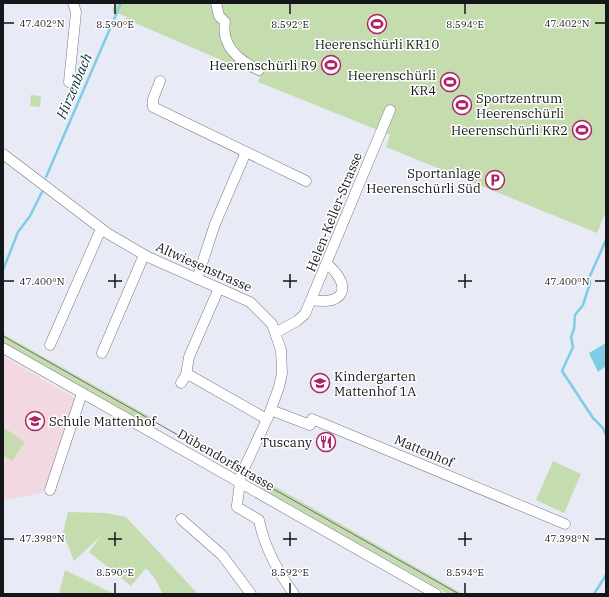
<svg xmlns="http://www.w3.org/2000/svg" width="609" height="597" viewBox="0 0 609 597" font-family="'IBM Plex Serif',serif">
  <style>
    .education { fill: #f2d9e1 }
    .green { fill: #c5dcaf }
    .water { fill: #7ecde5 }
    .lines { fill: none; stroke-linecap: round; stroke-linejoin: round }
    .stream { stroke: #7ecde5; stroke-width: 2.5 }
    .minor-casing { stroke: #767882; stroke-width: 11 }
    .minor { stroke: #fff; stroke-width: 10 }
    .tram { stroke: #6e6f76; stroke-width: 1 }
    .ticks { fill: none; stroke: #15161a; stroke-width: 1.5 }
    .labels { text-anchor: middle; dominant-baseline: central; stroke-width: 3; stroke-linejoin: round; paint-order: stroke }
    .poi-label { font-size: 13px; fill: #15161a; stroke: #fff; text-anchor: end }
    .street-label { font-size: 13px; fill: #15161a; stroke: #fff }
    .water-label { font-size: 14px; font-style: italic; fill: #0e353f; stroke: #fff }
    .ticks-label { font-size: 10px; text-anchor: middle; fill: #15161a; stroke: #fff; stroke-width: 3; stroke-linejoin: round; paint-order: stroke }
  </style>
  <rect width="100%" height="100%" fill="#e8eaf6"/>
  <!-- education -->
  <path class="education" d="M4,357L73,397L75,401L45,488L41,493L3,501Z"/>
  <!-- green -->
  <g class="green">
    <path d="M116,3H606V211L597,233L386,147L390,135L258,82L260,77L126,19L127,17L112,11Z"/>
    <path d="M31,95L41,96L40,107L30,106Z"/>
    <path d="M3,334L154,419L151,425L147,424L3,343Z"/>
    <path d="M3,427L25,442L12,461L3,455Z"/>
    <path d="M553,461L581,474L564,513L536,500Z"/>
    <path d="M260,478L463,594H448L260,488L261,487L257,484Z"/>
    <path d="M68,512L105,513L126,517L198,594H163L155,579L146,568L131,586L89,552L101,536L74,561L63,533Z"/>
    <path d="M65,570L114,594H59Z"/>
  </g>
  <!-- water -->
  <path class="water" d="M606,343V366L598,372L589,353Z"/>
  <g class="lines">
    <!-- stream -->
    <g class="stream">
      <path d="M46,177L121,3"/>
      <path d="M606,240L589,278L590,283L583,305L575,315L574,329L571,337L573,347L562,371L593,418L603,428L606,435"/>
      <path d="M3,270L18,232L30,216L42,192"/>
      <path d="M594,594L606,575"/>
    </g>
    <defs>
      <g id="minor">
        <path d="M216,3L219,16L225,22C221,46 239,61 259,70"/>
        <path d="M160,81L153,99V107L306,181"/>
        <path d="M69,82L76,12L73,3"/>
        <path d="M3,154L107,233L148,257L250,302L272,324L281,350L282,373L279,387L268,417L241,475L237,505V507L259,520C264,546 278,572 294,594"/>
        <path d="M197,279L215,224L246,152"/>
        <path d="M312,300C346,306 352,285 327,264"/>
        <path d="M277,332L297,321L305,314L390,110"/>
        <path d="M50,345L101,229"/>
        <path d="M3,348L436,594"/>
        <path d="M102,353L144,255"/>
        <path d="M186,375L189,357L219,288"/>
        <path d="M181,383L186,375L191,376L263,417H268"/>
        <path d="M276,412L310,425L312,419L565,524"/>
        <path d="M50,490L82,393"/>
        <path d="M181,519L222,555L251,594"/>
      </g>
    </defs>
    <!-- minor casing -->
    <use href="#minor" class="minor-casing"/>
    <!-- minor -->
    <use href="#minor" class="minor"/>
    <!-- tram -->
    <path class="tram" d="M3,336L459,594"/>
  </g>
  <!-- ticks -->
  <path class="ticks" d="M115,4V14M290,4V14M465,4V14M4,23H14M595,23H605M115,274V288M290,274V288M465,274V288M4,281H14M108,281H122M283,281H297M458,281H472M595,281H605M115,532V546M290,532V546M465,532V546M4,539H14M108,539H122M283,539H297M458,539H472M595,539H605M115,583V593M290,583V593M465,583V593"/>
  <!-- icons -->
  <defs>
    <symbol id="stadium-ring" viewBox="-11 -11 22 22"><circle r="9.5" fill="#fff" stroke="#ae2363" stroke-width="1.5"/><path d="M0-5a6.5 5 0 1 0 0 10a6.5 5 0 1 0 0-10ZM-3.5-1.8h7v3.6h-7Z" fill="#ae2363"/></symbol>
    <symbol id="parking-ring" viewBox="-11 -11 22 22"><circle r="9.5" fill="#fff" stroke="#ae2363" stroke-width="1.5"/><path d="M-3.5-5.5H1a3.5 3.5 0 0 1 0 7H-1V5.5H-3.5ZM-1-3.4V-.6H.8a1.4 1.4 0 0 0 0-2.8Z" fill="#ae2363"/></symbol>
    <symbol id="school-ring" viewBox="-11 -11 22 22"><circle r="9.5" fill="#fff" stroke="#ae2363" stroke-width="1.5"/><path d="M0-5L7-2L0 1L-7-2ZM-4 1L0 2.5L4 1V4Q0 6-4 4Z" fill="#ae2363"/></symbol>
    <symbol id="restaurant-ring" viewBox="-11 -11 22 22"><circle r="9.5" fill="#fff" stroke="#ae2363" stroke-width="1.5"/><path d="M-5-6h1v4h1v-4h1v4h1v-4h1v5L-1.5 .5V6h-2V.5L-5-1ZM5-6V6H3V1.5H1.5Q1.5-4 5-6Z" fill="#ae2363"/></symbol>
  </defs>
  <g fill-rule="evenodd">
    <use href="#stadium-ring" x="366" y="13" width="22" height="22"/>
    <use href="#stadium-ring" x="320" y="54" width="22" height="22"/>
    <use href="#stadium-ring" x="439" y="71" width="22" height="22"/>
    <use href="#stadium-ring" x="451" y="94" width="22" height="22"/>
    <use href="#stadium-ring" x="571" y="119" width="22" height="22"/>
    <use href="#parking-ring" x="484" y="169" width="22" height="22"/>
    <use href="#school-ring" x="309" y="372" width="22" height="22"/>
    <use href="#school-ring" x="24" y="410" width="22" height="22"/>
    <use href="#restaurant-ring" x="315" y="431" width="22" height="22"/>
  </g>
  <g class="labels">
    <!-- poi labels -->
    <g class="poi-label">
      <text x="377" y="44" text-anchor="middle">Heerenschürli KR10</text>
      <text x="317" y="65">Heerenschürli R9</text>
      <text x="436" y="75">Heerenschürli<tspan x="436" dy="15">KR4</tspan></text>
      <text x="476" y="98" text-anchor="start">Sportzentrum<tspan x="476" dy="15">Heerenschürli</tspan></text>
      <text x="568" y="130">Heerenschürli KR2</text>
      <text x="481" y="173">Sportanlage<tspan x="481" dy="15">Heerenschürli Süd</tspan></text>
      <text x="334" y="376" text-anchor="start">Kindergarten<tspan x="334" dy="15">Mattenhof 1A</tspan></text>
      <text x="49" y="421" text-anchor="start">Schule Mattenhof</text>
      <text x="312" y="442">Tuscany</text>
    </g>
    <!-- street labels -->
    <g class="street-label">
      <text transform="translate(334 212) rotate(-68)">Helen-Keller-Strasse</text>
      <text transform="translate(204 267) rotate(24)">Altwiesenstrasse</text>
      <text transform="translate(424 451) rotate(23)">Mattenhof</text>
      <text transform="translate(226 460) rotate(30)">Dübendorfstrasse</text>
    </g>
    <!-- water labels -->
    <g class="water-label">
      <text transform="translate(74 86) rotate(-67)">Hirzenbach</text>
    </g>
  </g>
  <g class="ticks-label">
    <text x="42" y="27">47.402°N</text>
    <text x="567" y="27">47.402°N</text>
    <text x="115" y="28">8.590°E</text>
    <text x="290" y="28">8.592°E</text>
    <text x="465" y="28">8.594°E</text>
    <text x="42" y="285">47.400°N</text>
    <text x="567" y="285">47.400°N</text>
    <text x="42" y="542">47.398°N</text>
    <text x="567" y="542">47.398°N</text>
    <text x="115" y="576">8.590°E</text>
    <text x="290" y="576">8.592°E</text>
    <text x="465" y="576">8.594°E</text>
  </g>
  <!-- border -->
  <rect width="609" height="597" fill="none" stroke="#15161a" stroke-width="8"/>
</svg>
